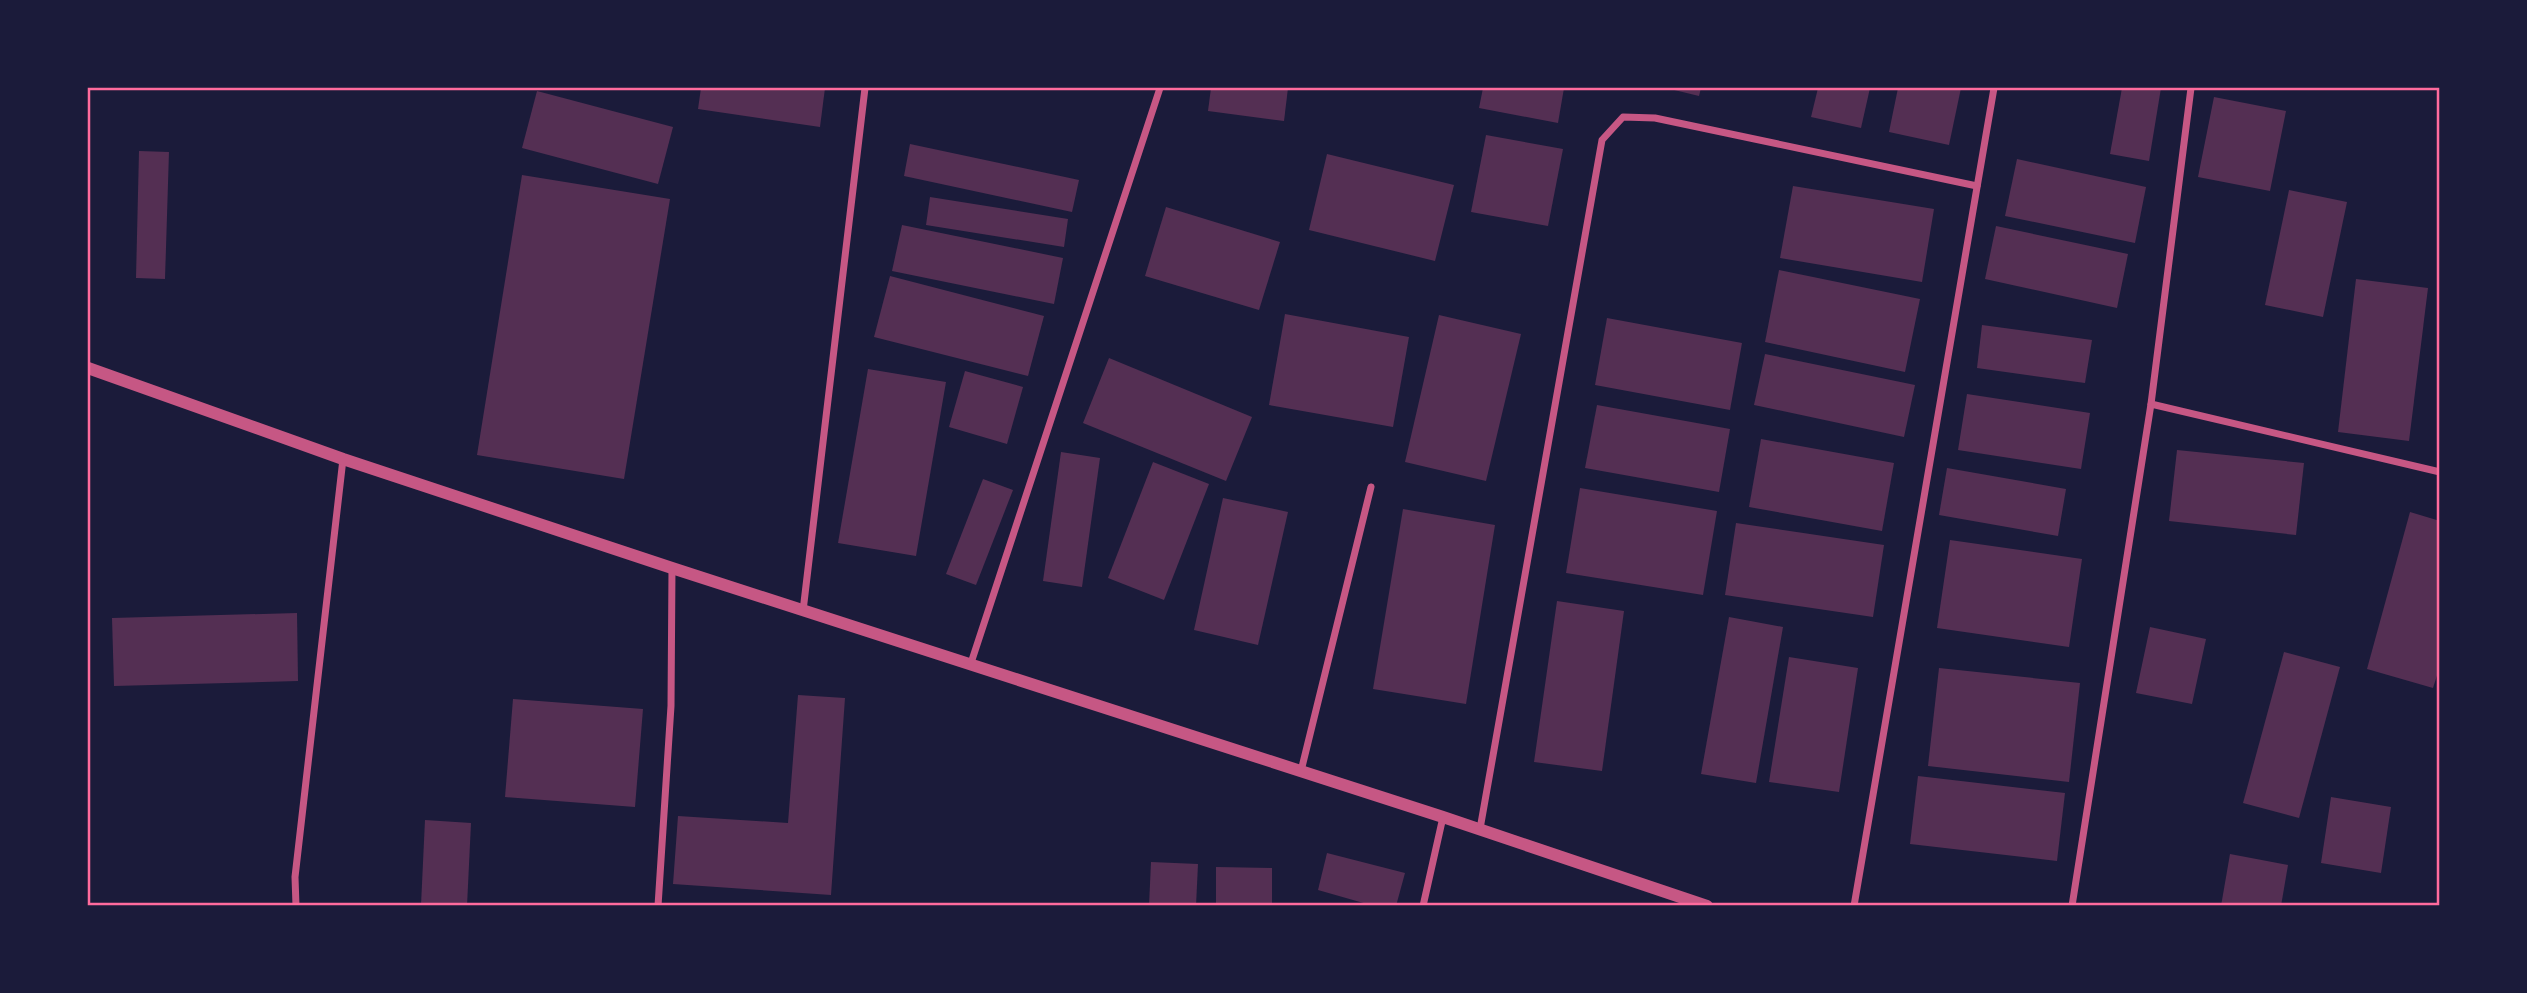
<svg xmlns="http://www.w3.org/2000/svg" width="2527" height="993" viewBox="0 0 2527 993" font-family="Manrope,sans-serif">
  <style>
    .building { fill: #542f53 }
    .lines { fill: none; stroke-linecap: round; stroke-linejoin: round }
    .minor { stroke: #c65784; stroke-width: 7 }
    .tertiary { stroke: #c65784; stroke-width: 12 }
    .neatline { fill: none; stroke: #ff6b9d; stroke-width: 2.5 }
  </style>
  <rect width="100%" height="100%" fill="#1b1b3a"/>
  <!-- building -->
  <g class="building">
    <path d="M701,88H825L820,127L698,109Z"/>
    <path d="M1211,88H1288L1284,121L1208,111Z"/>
    <path d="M1483,88H1564L1558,123L1479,108Z"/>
    <path d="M1666,88H1701L1699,96Z"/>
    <path d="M1818,88H1870L1861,128L1811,117Z"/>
    <path d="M1898,88H1961L1949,145L1889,132Z"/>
    <path d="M2122,88H2161L2149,161L2110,154Z"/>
    <path d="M537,91L673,127L658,184L522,148Z"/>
    <path d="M2214,97L2286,111L2270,191L2198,177Z"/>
    <path d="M1486,135L1563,149L1548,226L1471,212Z"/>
    <path d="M910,144L1079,180L1072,212L904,176Z"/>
    <path d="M139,151L169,152L165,279L136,278Z"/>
    <path d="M1327,154L1454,185L1435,261L1309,230Z"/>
    <path d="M2017,159L2146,187L2135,243L2005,216Z"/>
    <path d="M522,175L670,199L624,479L477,455Z"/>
    <path d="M1793,186L1934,209L1922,282L1780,258Z"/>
    <path d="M2289,190L2347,202L2323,317L2265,305Z"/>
    <path d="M930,197L1068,219L1064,247L926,225Z"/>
    <path d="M1166,207L1280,242L1259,310L1145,276Z"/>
    <path d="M902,225L1063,258L1054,304L892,271Z"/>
    <path d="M1996,226L2128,254L2117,308L1985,279Z"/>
    <path d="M1779,270L1920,299L1905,372L1765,342Z"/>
    <path d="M890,276L1044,316L1028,376L874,337Z"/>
    <path d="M2356,279L2428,288L2409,441L2338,432Z"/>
    <path d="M1285,314L1409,337L1393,427L1269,405Z"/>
    <path d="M1439,315L1521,334L1486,481L1405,462Z"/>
    <path d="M1607,318L1742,343L1730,410L1595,385Z"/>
    <path d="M1982,325L2092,340L2085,383L1977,368Z"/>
    <path d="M1765,354L1915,385L1904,437L1754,405Z"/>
    <path d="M1109,358L1252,417L1226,481L1083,423Z"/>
    <path d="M868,369L946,382L916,556L838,543Z"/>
    <path d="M965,371L1023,387L1007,444L949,427Z"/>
    <path d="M1967,394L2090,413L2081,469L1958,450Z"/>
    <path d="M1597,405L1730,429L1719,492L1585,468Z"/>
    <path d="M1761,439L1894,463L1882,531L1749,507Z"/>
    <path d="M2177,450L2304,463L2296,535L2169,521Z"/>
    <path d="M1061,452L1100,458L1082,587L1043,581Z"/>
    <path d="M1153,462L1209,484L1164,600L1108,578Z"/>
    <path d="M1947,468L2066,489L2058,536L1939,515Z"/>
    <path d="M983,479L1013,490L976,585L946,574Z"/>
    <path d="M1580,488L1717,511L1703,595L1566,573Z"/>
    <path d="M1223,498L1288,512L1258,645L1194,630Z"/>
    <path d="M1403,509L1495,525L1466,704L1373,689Z"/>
    <path d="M2410,512L2440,521V666L2433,688L2367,669Z"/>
    <path d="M1736,523L1884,545L1873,617L1725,595Z"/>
    <path d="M1950,540L2082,559L2069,647L1937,628Z"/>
    <path d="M1557,601L1624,611L1602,771L1534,762Z"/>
    <path d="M297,613L298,681L114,686L112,618Z"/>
    <path d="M1729,617L1783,627L1756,783L1701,774Z"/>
    <path d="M2150,627L2206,639L2192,704L2136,693Z"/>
    <path d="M2284,652L2340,667L2299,818L2243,803Z"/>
    <path d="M1789,657L1858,668L1839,792L1769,782Z"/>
    <path d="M1939,668L2080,683L2069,782L1928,766Z"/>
    <path d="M798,695L845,698L831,895L673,884L678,816L788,823Z"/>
    <path d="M513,699L643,709L635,807L505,797Z"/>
    <path d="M1918,776L2065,793L2057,861L1910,844Z"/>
    <path d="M2331,797L2391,807L2381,873L2321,863Z"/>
    <path d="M425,820L471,823L467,906L421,905Z"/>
    <path d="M1327,853L1405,873L1396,906H1374L1318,890Z"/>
    <path d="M2230,854L2288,865L2281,906H2221Z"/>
    <path d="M1151,862L1198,864L1196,906H1149Z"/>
    <path d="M1216,867L1272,868V906H1216Z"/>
  </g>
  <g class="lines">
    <!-- minor -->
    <g class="minor">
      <path d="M2151,404L2440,472"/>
      <path d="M803,611L865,88"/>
      <path d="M971,663L1160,88"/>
      <path d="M1301,771L1371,487"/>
      <path d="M1480,829L1602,140L1623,117L1655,118L1977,186"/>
      <path d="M296,906L295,877L343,459"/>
      <path d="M658,906L671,706L672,568"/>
      <path d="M1423,906L1443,817"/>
      <path d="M1854,906L1994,88"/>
      <path d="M2072,906L2151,404L2191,88"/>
    </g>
    <!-- tertiary -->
    <path class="tertiary" d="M88,368L343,459L672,568L1443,817L1707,906"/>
  </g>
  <!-- border -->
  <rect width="2527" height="993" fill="none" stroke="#1b1b3a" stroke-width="178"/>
  <rect x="89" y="89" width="2349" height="815" class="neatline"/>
</svg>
